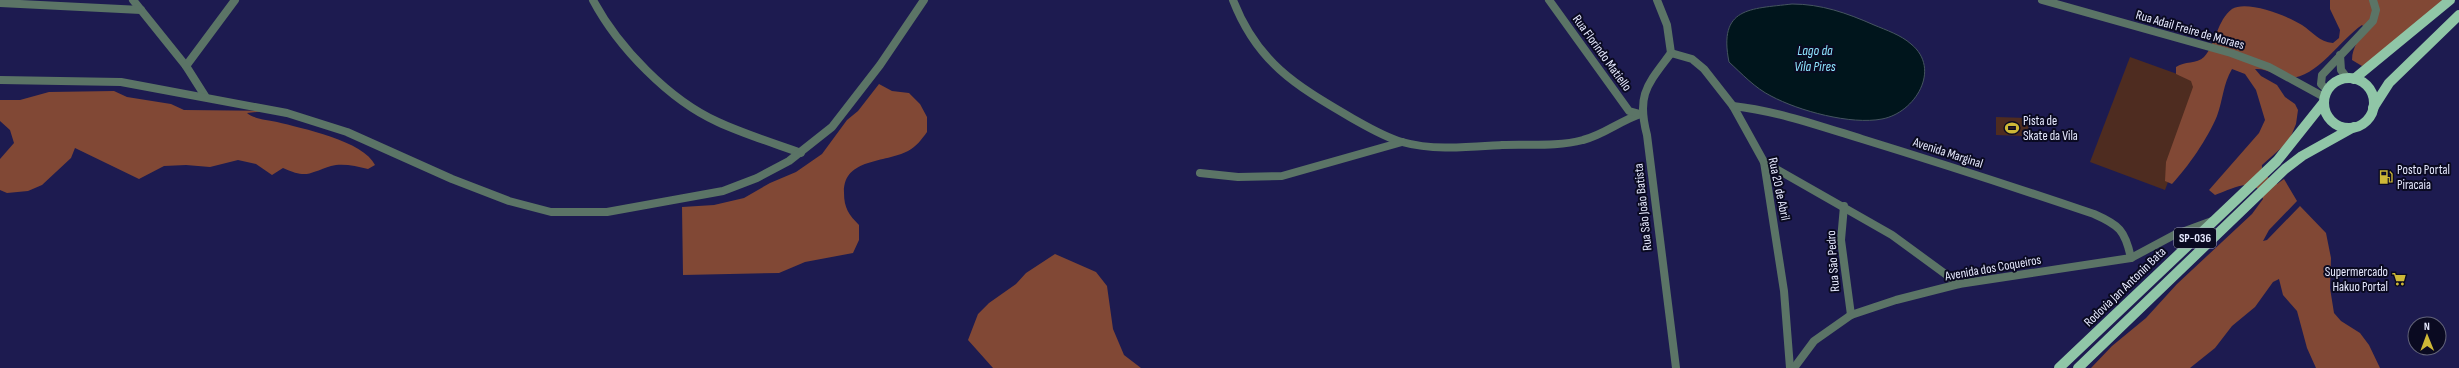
<svg xmlns="http://www.w3.org/2000/svg" width="2459" height="368" viewBox="0 0 2459 368" font-family="'Sofia Sans Condensed',sans-serif">
  <style>
    .green { fill: #4e2c20 }
    .forest { fill: #814835 }
    .water { fill: #00151c; stroke: #455560 }
    .lines { fill: none; stroke-linecap: round; stroke-linejoin: round }
    .minor { stroke: #5b7466; stroke-width: 8 }
    .primary { stroke: #90c6a7; stroke-width: 10 }
    .labels { text-anchor: middle; dominant-baseline: central; stroke-width: 4; stroke-linejoin: round; paint-order: stroke }
    .shield { fill: #0a0a21; stroke: #a4a6bc; stroke-width: 1 }
    .shield-label { font-size: 12px; font-weight: bold; fill: #e6e9fe }
    .street-label { font-size: 13px; fill: #e6e9fe; stroke: #0a0a21 }
    .poi-label { font-size: 13px; fill: #e6e9fe; stroke: #0a0a21; text-anchor: start }
    .water-label { font-size: 14px; font-style: italic; fill: #8de3fd; stroke: #0a0a21 }
  </style>
  <rect width="100%" height="100%" fill="#1d1b50"/>
  <!-- green -->
  <g class="green">
    <path d="M2130,57L2205,84L2165,190L2090,162Z"/>
    <path d="M1996,117L2027,118L2029,131L2022,136L1996,135Z"/>
  </g>
  <!-- forest -->
  <g class="forest">
    <path d="M2330,0H2449L2376,63L2362,66L2352,60C2352,46 2361,39 2364,27L2362,25C2341,39 2315,80 2288,78C2276,76 2267,68 2255,69L2261,76L2277,85L2285,97L2295,104L2298,110L2296,124L2289,141L2262,165C2261,174 2270,179 2277,184L2284,179L2297,201L2269,230L2263,241L2267,240L2300,206L2326,233L2331,258L2330,288L2334,313L2341,321L2360,333L2369,345L2380,368H2316L2307,348L2297,311L2283,295L2279,279L2273,282L2255,307L2232,326L2215,348L2190,368H2091L2112,346L2146,318L2177,284L2252,214L2263,199C2257,174 2232,189 2215,195L2209,190L2259,133L2265,120L2256,90L2245,74L2232,69C2223,84 2223,100 2217,116C2208,138 2188,167 2172,184L2165,181L2166,162L2193,87L2191,81L2176,74V67C2184,61 2197,64 2204,57C2216,44 2217,20 2232,9C2247,0 2288,16 2302,25C2313,32 2319,42 2333,43L2339,38L2340,30L2330,9Z"/>
    <path d="M879,84L892,91L909,93L920,104L927,117V132C922,139 916,147 908,151C885,163 843,158 844,193C844,208 849,215 859,225V240L853,253L805,262L779,273L683,275L682,207L714,205L744,198L770,183L796,172L822,154L847,120L858,111Z"/>
    <path d="M114,91L127,97L171,104L184,110L267,111L247,113C254,119 268,120 277,122C301,128 364,141 375,165L368,169C356,166 342,163 331,166C309,173 307,179 283,168L272,175L256,164L238,160L210,167L186,165L164,166L139,179L75,148L71,158L42,185L28,191L7,193L0,190V159L14,143L10,130L0,121V100H20L49,92Z"/>
    <path d="M1055,254L1096,272L1107,286L1113,329L1124,355L1141,368H993L968,340L978,314L989,303L1016,284L1026,273Z"/>
  </g>
  <!-- water -->
  <path class="water" d="M1792,4C1821,4 1847,13 1874,25C1886,30 1901,35 1911,44C1942,69 1915,113 1882,119C1851,125 1799,111 1771,96C1755,88 1742,74 1729,62C1718,7 1750,9 1792,4Z"/>
  <g class="lines">
    <!-- minor -->
    <g class="minor">
      <path d="M133,0L186,66L205,96"/>
      <path d="M593,0C618,47 669,100 718,122C744,134 773,143 801,153"/>
      <path d="M1233,0C1257,62 1295,85 1350,117C1366,126 1384,137 1402,142C1434,151 1469,147 1502,145C1529,144 1557,147 1583,140C1604,135 1621,120 1641,114"/>
      <path d="M1549,0L1629,111L1640,114"/>
      <path d="M1657,0L1667,25L1671,53"/>
      <path d="M2042,0L2231,53L2269,67L2324,97"/>
      <path d="M0,3L141,10"/>
      <path d="M1671,53L1692,59L1704,69L1733,106L1764,162L1784,291L1790,368"/>
      <path d="M1671,53C1648,84 1636,94 1647,135L1676,368"/>
      <path d="M2340,55L2341,70L2347,78"/>
      <path d="M186,66L235,0"/>
      <path d="M0,80L121,82L287,113L347,132L452,179L509,201L551,212H607L723,191L757,178L789,161L832,127L880,65L924,0"/>
      <path d="M2327,90L2321,84L2322,75L2373,21L2376,10L2373,0"/>
      <path d="M1733,106C1777,111 1820,126 1862,139C1940,163 2017,188 2094,214C2119,225 2125,230 2131,258"/>
      <path d="M1764,162L1892,235L1959,284"/>
      <path d="M1200,173L1238,177L1282,176L1402,142"/>
      <path d="M1844,206L1841,240L1851,315"/>
      <path d="M1794,368L1814,341L1851,315L1896,300L1959,284L2131,258L2174,235L2212,221"/>
    </g>
    <!-- primary -->
    <g class="primary">
      <circle cx="2349" cy="103" r="25"/>
      <path d="M2354,79L2450,0"/>
      <path d="M2373,108L2389,83L2459,15"/>
      <path d="M2059,368L2277,161L2324,102"/>
      <path d="M2078,368L2285,169L2302,156L2354,127"/>
    </g>
  </g>
  <!-- icons -->
  <defs>
    <symbol id="stadium-bare" viewBox="-9 -9 18 18"><path d="M0-5a6.5 5 0 1 0 0 10a6.5 5 0 1 0 0-10ZM-3.5-1.8h7v3.6h-7Z" fill="#ceb837" stroke="#0a0a21" stroke-width="2.5" paint-order="stroke"/></symbol>
    <symbol id="fuel-bare" viewBox="-9 -9 18 18"><path d="M-5.5-6h7V0h2V4h1.3V-2.5L3-4.5l.8-.8L6-3V5H2.5V1h-1V6h-7ZM-4.2-4.7v3.2H.2V-4.7Z" fill="#ceb837" stroke="#0a0a21" stroke-width="2.5" paint-order="stroke"/></symbol>
    <symbol id="supermarket-bare" viewBox="-9 -9 18 18"><path d="M-6-5.5h2.5l.6 2H6L4.5 2H-2.5L-4.4-4H-6ZM-1.5 3.2a1.3 1.3 0 1 0 .1 0ZM3 3.2a1.3 1.3 0 1 0 .1 0Z" fill="#ceb837" stroke="#0a0a21" stroke-width="2.5" paint-order="stroke"/></symbol>
  </defs>
  <g fill-rule="evenodd">
    <use href="#stadium-bare" x="2002" y="118" width="20" height="20"/>
    <use href="#fuel-bare" x="2376" y="167" width="20" height="20"/>
    <use href="#supermarket-bare" x="2389" y="269" width="20" height="20"/>
  </g>
  <g class="labels">
    <!-- shield labels -->
    <rect class="shield" x="2174" y="228" width="42" height="20" rx="3"/>
    <g class="shield-label">
      <text x="2195" y="238">SP-036</text>
    </g>
    <!-- street labels -->
    <g class="street-label">
      <text transform="translate(2190 30) rotate(16)">Rua Adail Freire de Moraes</text>
      <text transform="translate(1602 53) rotate(54)">Rua Florindo Matiello</text>
      <text transform="translate(1948 153) rotate(18)">Avenida Marginal</text>
      <text transform="translate(1779 189) rotate(78)">Rua 20 de Abril</text>
      <text transform="translate(1643 207) rotate(-96)">Rua São João Batista</text>
      <text transform="translate(1833 261) rotate(-94)">Rua São Pedro</text>
      <text transform="translate(1993 268) rotate(-10)">Avenida dos Coqueiros</text>
      <text transform="translate(2125 287) rotate(-44)">Rodovia Jan Antonin Bata</text>
    </g>
    <!-- poi labels -->
    <g class="poi-label">
      <text x="2023" y="121">Pista de<tspan x="2023" dy="15">Skate da Vila</tspan></text>
      <text x="2397" y="170">Posto Portal<tspan x="2397" dy="15">Piracaia</tspan></text>
      <text x="2388" y="272" text-anchor="end">Supermercado<tspan x="2388" dy="15">Hakuo Portal</tspan></text>
    </g>
    <!-- water labels -->
    <g class="water-label">
      <text x="1815" y="50">Lago da<tspan x="1815" dy="16">Vila Pires</tspan></text>
    </g>
  </g>
  <!-- north arrow -->
  <g transform="translate(2427 336) rotate(359)"><circle r="19" fill="#0a0a21" stroke="#626379"/>
  <path d="M0-3L7 15L0 10L-7 15Z" fill="#ceb837"/>
  <text y="-6" font-size="11" font-weight="bold" text-anchor="middle" fill="#e6e9fe">N</text>
  </g>
</svg>
